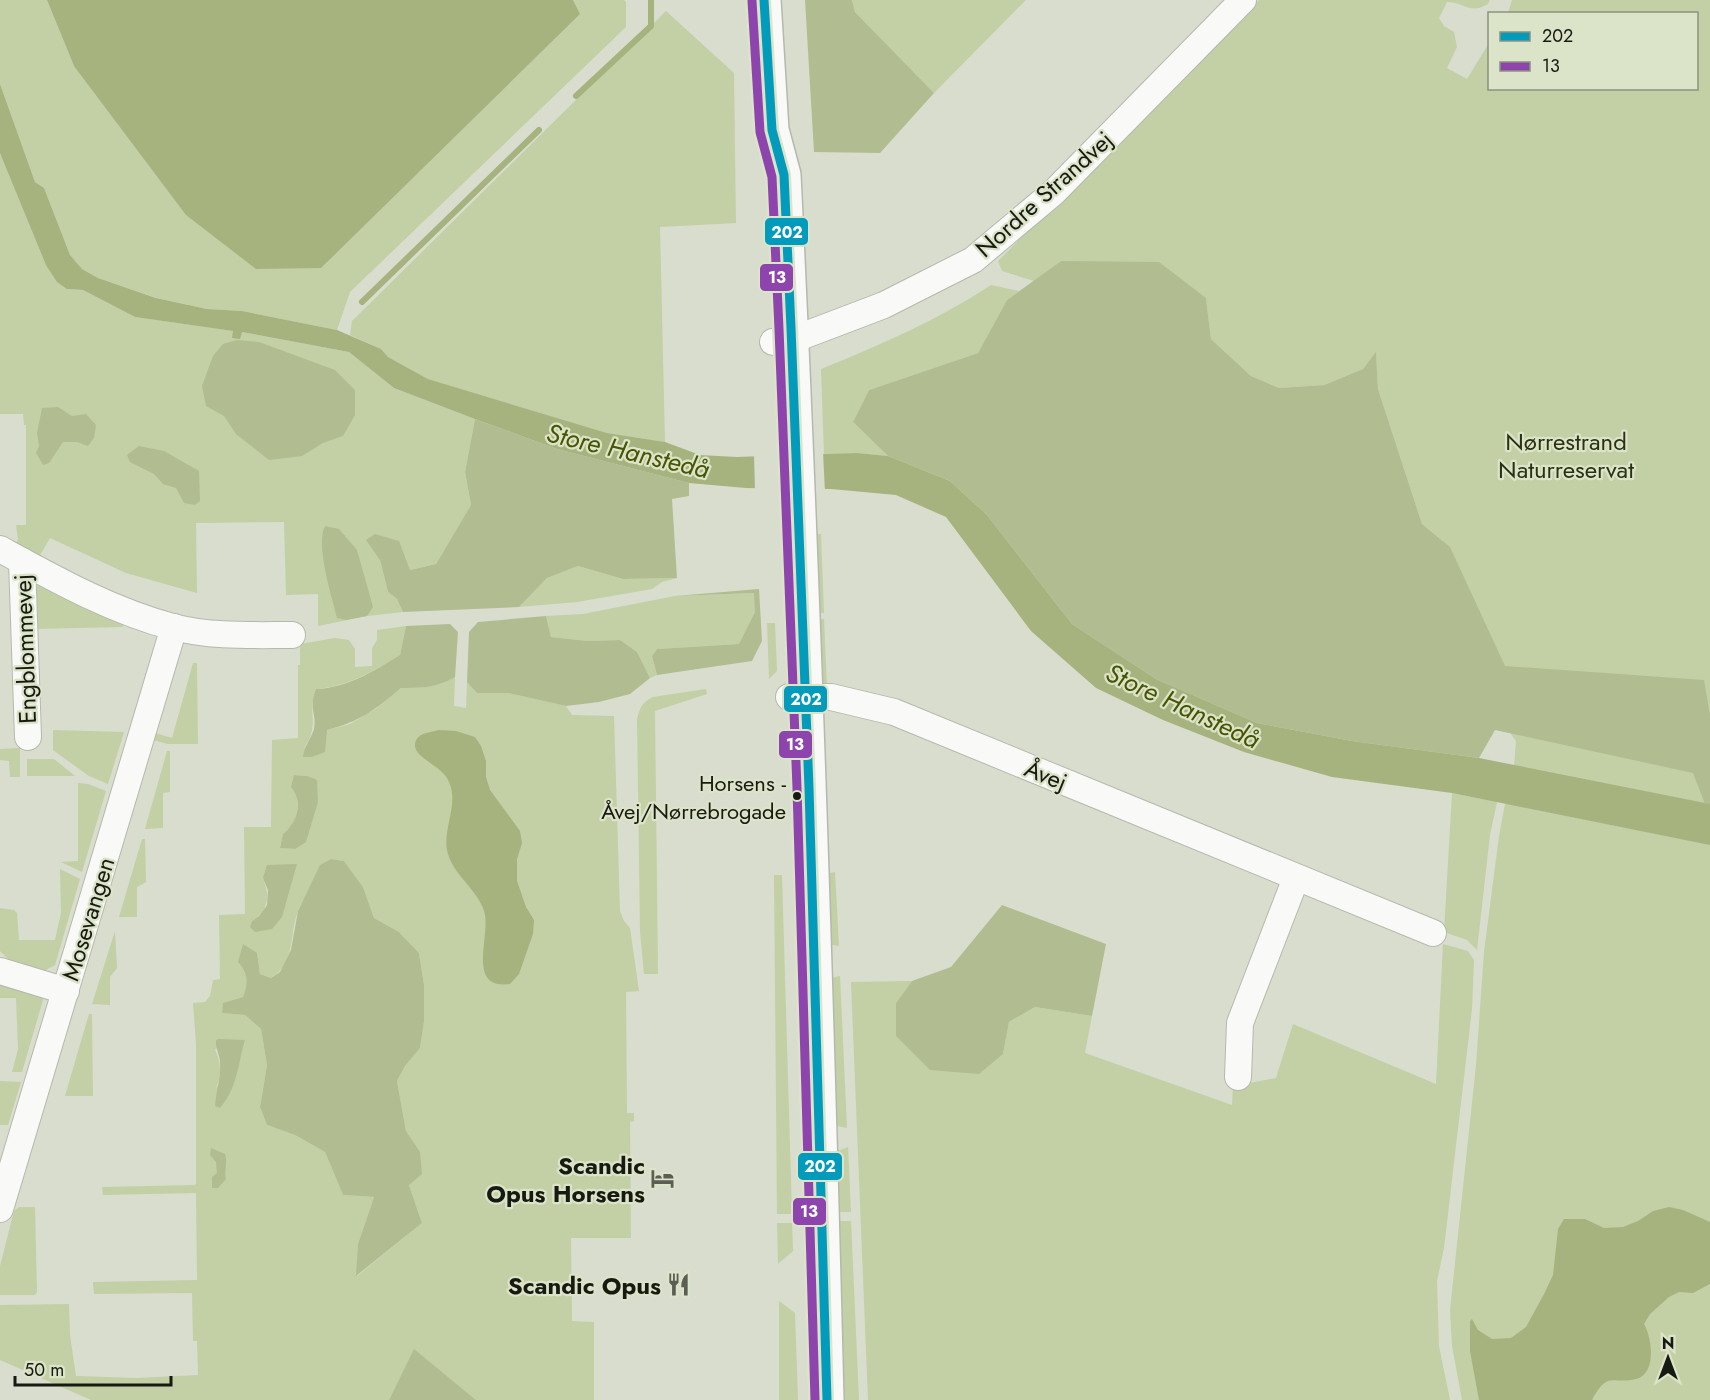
<svg xmlns="http://www.w3.org/2000/svg" width="1710" height="1400" viewBox="0 0 1710 1400" font-family="Jost,sans-serif">
  <style>
    .green { fill: #c3cfa5; fill-rule: evenodd }
    .forest { fill: #b1bd90 }
    .water { fill: #a6b37e }
    .pier { fill: #d8ddce }
    .lines { fill: none; stroke-linecap: round; stroke-linejoin: round }
    .stream { stroke: #a6b37e; stroke-width: 6 }
    .street-casing { stroke: #b5b9ad; stroke-width: 28 }
    .secondary-casing { stroke: #b5b9ad; stroke-width: 36 }
    .street { stroke: #f9faf8; stroke-width: 26 }
    .secondary { stroke: #f9faf8; stroke-width: 33 }
    .bus-1-casing { stroke: #dbe3c8; stroke-width: 14 }
    .bus-2-casing { stroke: #dbe3c8; stroke-width: 14 }
    .bus-1 { stroke: #029bbb; stroke-width: 9 }
    .bus-2 { stroke: #8e44ad; stroke-width: 9 }
    .bus-dot { fill: #171a11; stroke: #dbe3c8; stroke-width: 2 }
    .labels { text-anchor: middle; dominant-baseline: central; stroke-width: 4.5; stroke-linejoin: round; paint-order: stroke }
    .bus-label { font-size: 22px; fill: #171a11; stroke: #dbe3c8; text-anchor: end }
    .street-label { font-size: 24px; fill: #171a11; stroke: #dbe3c8 }
    .park-label { font-size: 24px; fill: #2a3212; stroke: #dbe3c8 }
    .poi-label { font-size: 24px; font-weight: bold; fill: #171a11; stroke: #dbe3c8; text-anchor: end }
    .water-label { font-size: 26px; font-style: italic; fill: #465500; stroke: #dbe3c8 }
    .line-badge { stroke: #dbe3c8; stroke-width: 2 }
    .badge-label { font-size: 16px; text-anchor: middle; font-weight: bold; fill: #fff }
  </style>
  <rect width="100%" height="100%" fill="#d8ddce"/>
  <!-- green -->
  <g class="green">
    <path d="M0,0H47L74,66L580,14L573,0H624L626,2V27L350,292L337,330L242,311L207,309L157,298L98,278L82,269L70,255L44,188L35,182L0,84Z"/>
    <path d="M852,0H1026L934,93L855,12Z"/>
    <path d="M1259,0H1490L1488,4C1469,15 1465,2 1447,2L1439,18L1444,26L1454,32L1457,47L1447,68L1467,79L1489,43L1490,88H1696V14L1508,13L1512,0H1710V1400H1462L1452,1346L1450,1310L1476,1065L1484,952L1499,836L1505,804H1511L1516,741L1500,719L1443,541L1422,524L1378,389L1376,353L1363,369L1324,385L1279,388L1251,376L1211,339L1206,298L1061,261L1034,281L1002,271L998,261Z"/>
    <path d="M666,11L734,73L736,223L660,227L665,442L607,433L428,379L388,357L381,349L350,335L352,321Z"/>
    <path d="M0,153L67,289L83,290L135,317L234,331L232,338L242,332L349,352L394,388L475,419L465,472L471,505L436,564L410,570L380,560L388,592L397,599L403,612L367,616L318,626V594L286,595L284,522L196,523L197,593L126,573L50,538L39,557L15,545L18,539L16,525H26V425H24L23,414H0Z"/>
    <path d="M991,285L1019,291L1007,300L978,353L869,390L853,422L888,456L857,453L824,455L821,369C880,345 938,320 991,285Z"/>
    <path d="M813,534H821L824,613H816Z"/>
    <path d="M578,566L623,579L677,578L662,582L652,589L577,602L519,607L547,578Z"/>
    <path d="M37,581L124,625L122,627L33,629L34,584Z"/>
    <path d="M755,593V612L739,644L657,649L652,656L657,675L650,678L637,652L620,640L588,641L551,637L546,616L583,614L675,596Z"/>
    <path d="M817,619H824L827,688L819,683Z"/>
    <path d="M767,623H775L777,671L769,679Z"/>
    <path d="M406,626L400,655C374,671 347,687 316,689C306,713 321,724 304,748L327,730L350,724L377,708L401,688C421,688 437,688 455,677L454,706L466,708L467,682L477,693H508L566,706L572,715L614,716L620,911L624,921L630,928L639,991L626,992L627,1113H634V1121L630,1122L631,1238H571L572,1321L594,1322V1400H476L414,1350L389,1400H91L0,1360V1305L69,1304L70,1335L76,1376L137,1378L198,1375L197,1341H193L192,1293L94,1294L93,1282L197,1280L196,1193L103,1195L102,1187L195,1185L196,1183V1044L193,1003L205,1002L210,996L213,980L220,979L219,915L245,914L244,827H271L272,740L298,738V665H300V644L335,638L349,640L355,649V667L372,666V648L377,640V630ZM294,775L307,776L295,849L280,848L283,834C305,817 296,798 294,775ZM331,859L344,861L363,887L374,918L399,932L419,953L424,985V1022L420,1048L405,1066L397,1081L406,1131L420,1153L409,1185L422,1223L357,1276L358,1244L374,1197L343,1195L325,1152L295,1135L267,1125L260,1107L267,1065L261,1029L245,1015L222,1013L224,1003L243,997L248,985L245,969L257,953L260,974L271,978C296,963 289,934 298,911C304,896 322,873 331,859ZM263,878L282,917L252,921C269,910 270,896 263,878ZM245,1040L240,1058L216,1088C222,1075 221,1063 215,1049Z"/>
    <path d="M193,663H197L198,744H168L153,740L155,733L172,738Z"/>
    <path d="M706,689L707,694L655,711L658,974H644L640,932L637,719C640,708 642,702 653,697Z"/>
    <path d="M53,730L124,732L108,784L89,776L53,750Z"/>
    <path d="M20,748V777H10L9,761L0,760V749Z"/>
    <path d="M167,751H170V792L163,793V828L145,829Z"/>
    <path d="M27,759H54L75,776H27Z"/>
    <path d="M78,783L88,784L106,791L82,872L61,862L78,861Z"/>
    <path d="M1452,793L1497,802L1490,835L1477,950L1467,940L1444,932Z"/>
    <path d="M142,839H145L146,882L137,887V917H119Z"/>
    <path d="M60,869L80,879L55,965L44,971L11,962L0,951V908L14,910L17,913L19,940H55L61,913Z"/>
    <path d="M835,872L839,946L827,944L825,874Z"/>
    <path d="M774,875H782L792,1214H777Z"/>
    <path d="M115,931L117,968L110,977V1005L92,1004Z"/>
    <path d="M1443,944L1468,951L1474,960L1472,1009L1444,1248L1437,1281L1439,1346L1450,1400H868L851,982L912,981L896,1003L1003,1054L1009,1022L1035,1007L1092,1016L1085,1053L1232,1105L1233,1086L1276,1078L1293,1024L1436,1084Z"/>
    <path d="M840,976L847,1128L832,1125L827,979Z"/>
    <path d="M0,982L39,991L43,1000L22,1072H12L18,1049L16,998H0Z"/>
    <path d="M89,1014H92V1019L93,1096H65Z"/>
    <path d="M0,1081L21,1082L8,1125H0Z"/>
    <path d="M848,1147L851,1212H835L832,1153Z"/>
    <path d="M19,1207H35L37,1292L35,1295H0V1266L14,1211Z"/>
    <path d="M835,1221H851L859,1400H840Z"/>
    <path d="M777,1223H792L793,1251L778,1264Z"/>
    <path d="M779,1301L795,1313L798,1400H779Z"/>
  </g>
  <!-- forest -->
  <g class="forest">
    <path d="M805,0H852L855,12L934,93L880,153L814,152Z"/>
    <path d="M1061,261L1159,262L1206,298L1211,339L1251,376L1279,388L1324,385L1363,369L1376,352L1378,389L1422,524L1450,547L1505,666L1704,680L1710,715V804H1705L1693,773L1495,730L1479,758L1352,741L1257,723L1156,679L1072,624L987,515L950,481L888,456L853,422L869,390L978,353L1007,300Z"/>
    <path d="M237,340L259,342L335,370L355,390V415L343,436L323,443L302,456L269,460L236,434L224,416L206,406L202,386L213,356L223,344Z"/>
    <path d="M58,407L72,416L86,414L96,425L94,438L88,446L77,442H63L49,463L43,465L36,453L39,446L37,433L42,408Z"/>
    <path d="M475,419L557,449L689,483V496L672,499L677,578L623,579L578,566L547,578L519,607L403,612L397,599L388,592L380,560L366,540L375,534L399,541L410,570L436,564L471,505L465,472Z"/>
    <path d="M139,446L164,451L199,471L200,501L195,505L184,503L176,488L163,484L154,474L130,462L127,455Z"/>
    <path d="M325,526L339,529L357,550L373,607L367,616L346,620L337,618C332,597 315,544 325,526Z"/>
    <path d="M759,589L762,641L752,661L657,675L652,656L657,649L739,644L755,612L754,593L675,596Z"/>
    <path d="M546,616L551,637L588,641L620,640L637,652L650,678L630,694L599,702L566,706L508,693H477L467,682L469,632L478,622Z"/>
    <path d="M450,624L458,632L455,677C437,688 421,688 401,688C375,710 361,721 327,730L325,752L312,757H303C304,746 311,739 314,729C317,713 308,708 316,689C347,688 374,671 400,655L406,626Z"/>
    <path d="M294,775L307,776L317,780L318,802L306,842L295,849L280,848L283,834C297,823 304,802 291,787Z"/>
    <path d="M331,859L344,861L363,887L374,918L399,932L419,953L424,985V1022L420,1048L405,1066L397,1081L406,1131L420,1152L422,1174L409,1185L422,1223L356,1276L358,1244L374,1197L343,1195L325,1152L295,1135L267,1125L260,1107L267,1065L261,1029L245,1015L222,1013L223,1003L243,997C249,983 248,973 238,962L243,944L257,953L260,974L271,978L280,972L291,950L298,911L320,865Z"/>
    <path d="M297,864L282,917L272,929L255,932L250,927L252,921L259,916L267,905L268,890L263,878L267,865Z"/>
    <path d="M1002,905L1106,944L1092,1016L1035,1007L1009,1022L1003,1054L979,1074L930,1070L896,1036V1003L912,981L951,967Z"/>
    <path d="M219,1039L245,1040C238,1064 237,1089 220,1108L215,1106C216,1091 221,1078 220,1063C220,1054 215,1049 216,1040Z"/>
    <path d="M211,1148L225,1154C228,1161 224,1170 226,1179L218,1188H212V1177L217,1173L216,1162L210,1155Z"/>
    <path d="M414,1349L476,1400H389Z"/>
  </g>
  <!-- water -->
  <g class="water">
    <path d="M47,0H573L580,14L321,268L256,269L186,215L74,66Z"/>
    <path d="M0,84L35,182L44,188L70,255L82,269L98,278L156,298L207,309L242,311L337,330L381,349L388,357L428,379L607,433L665,442L700,455L737,457L857,453L888,456L950,481L987,515L1072,624L1156,679L1257,723L1352,741L1479,758L1710,804V845L1452,793L1332,777L1244,752L1163,720L1096,688L1031,631L946,517L896,495L831,489L746,488L689,483L557,449L475,419L394,388L349,352L242,332L240,339L232,338L233,331L135,317L83,290L67,289L57,282L46,265L0,153Z"/>
    <path d="M439,730L456,731L475,737L481,746L486,761V777L490,790L520,831L522,843L517,859V881L526,907L534,920L533,934L519,974L510,984C463,990 494,931 483,908C474,886 452,874 447,850C443,827 459,804 449,782C443,766 416,759 415,746C415,733 428,733 439,730Z"/>
    <path d="M1669,1207L1683,1210L1710,1222V1284L1693,1293L1679,1292L1669,1297L1650,1314L1644,1324C1652,1337 1657,1374 1636,1379C1612,1385 1608,1370 1592,1400H1479L1470,1351V1321L1472,1319L1478,1330L1492,1339L1511,1338L1526,1327L1544,1294L1553,1275L1558,1229L1564,1219H1585L1604,1228L1623,1227L1638,1221L1653,1211Z"/>
  </g>
  <!-- pier -->
  <path class="pier" d="M823,452L825,492H755L754,454Z"/>
  <g class="lines">
    <!-- stream -->
    <g class="stream">
      <path d="M576,96L651,26V0"/>
      <path d="M362,302L539,130"/>
    </g>
    <defs>
      <g id="street">
        <path d="M773,342L792,340L884,305L973,260L1054,192L1243,0"/>
        <path d="M0,549C55,579 112,611 173,627C211,637 253,635 292,635"/>
        <path d="M22,561L28,737"/>
        <path d="M789,697H831L894,712L1433,933"/>
        <path d="M0,971L66,991"/>
        <path d="M1238,1077L1240,1023L1296,878"/>
        <path d="M0,1209L174,627"/>
      </g>
      <path id="secondary" d="M764,0L772,130L784,175C804,583 817,992 827,1400"/>
    </defs>
    <!-- street casing -->
    <use href="#street" class="street-casing"/>
    <!-- secondary casing -->
    <use href="#secondary" class="secondary-casing"/>
    <!-- street -->
    <use href="#street" class="street"/>
    <!-- secondary -->
    <use href="#secondary" class="secondary"/>
    <defs>
      <path id="bus-1" d="M764,0L772,130L784,175L791,328L809,788L827,1400"/>
      <path id="bus-2" d="M752,1L760,132L772,177L779,329L797,788L815,1400"/>
    </defs>
    <!-- bus-1 casing -->
    <use href="#bus-1" class="bus-1-casing"/>
    <!-- bus-2 casing -->
    <use href="#bus-2" class="bus-2-casing"/>
    <!-- bus-1 -->
    <use href="#bus-1" class="bus-1"/>
    <!-- bus-2 -->
    <use href="#bus-2" class="bus-2"/>
  </g>
  <!-- icons -->
  <defs>
    <symbol id="hotel-bare" viewBox="-9 -9 18 18"><path d="M-6-4.5h1.5V1H6V5H4.5V3h-9V5H-6ZM-4 0a1.8 1.8 0 1 1 3.6 0ZM.5 0V-2.5h3Q6-2.5 6 0Z" fill="#5b5e53" stroke="#dbe3c8" stroke-width="2.5" paint-order="stroke"/></symbol>
    <symbol id="restaurant-bare" viewBox="-9 -9 18 18"><path d="M-5-6h1v4h1v-4h1v4h1v-4h1v5L-1.5 .5V6h-2V.5L-5-1ZM5-6V6H3V1.5H1.5Q1.5-4 5-6Z" fill="#5b5e53" stroke="#dbe3c8" stroke-width="2.5" paint-order="stroke"/></symbol>
  </defs>
  <g fill-rule="evenodd">
    <use href="#hotel-bare" x="646" y="1162" width="33" height="33"/>
    <use href="#restaurant-bare" x="662" y="1268" width="33" height="33"/>
  </g>
  <!-- markers -->
  <circle class="bus-dot" cx="797" cy="796" r="5"/>
  <g class="labels">
    <!-- bus labels -->
    <g class="bus-label">
      <text x="786" y="783">Horsens -<tspan x="786" dy="28">Åvej/Nørrebrogade</tspan></text>
    </g>
    <!-- street labels -->
    <g class="street-label">
      <text transform="translate(1044 194) rotate(-42)">Nordre Strandvej</text>
      <text transform="translate(25 649) rotate(-92)">Engblommevej</text>
      <text transform="translate(1046 775) rotate(22)">Åvej</text>
      <text transform="translate(88 919) rotate(-73)">Mosevangen</text>
    </g>
    <!-- park labels -->
    <g class="park-label">
      <text x="1566" y="441">Nørrestrand<tspan x="1566" dy="28">Naturreservat</tspan></text>
    </g>
    <!-- poi labels -->
    <g class="poi-label">
      <text x="645" y="1165">Scandic<tspan x="645" dy="28">Opus Horsens</tspan></text>
      <text x="661" y="1285">Scandic Opus</text>
    </g>
    <!-- water labels -->
    <g class="water-label">
      <text transform="translate(628 451) rotate(13)">Store Hanstedå</text>
      <text transform="translate(1183 706) rotate(25)">Store Hanstedå</text>
    </g>
  </g>
  <g class="line-badge">
    <rect x="764" y="217" width="45" height="29" rx="6" fill="#029bbb"/>
    <rect x="759" y="263" width="35" height="29" rx="6" fill="#8e44ad"/>
    <rect x="783" y="685" width="45" height="28" rx="6" fill="#029bbb"/>
    <rect x="778" y="730" width="35" height="29" rx="6" fill="#8e44ad"/>
    <rect x="797" y="1152" width="46" height="29" rx="6" fill="#029bbb"/>
    <rect x="792" y="1197" width="35" height="29" rx="6" fill="#8e44ad"/>
  </g>
  <g class="badge-label">
    <text x="787" y="238">202</text>
    <text x="777" y="283">13</text>
    <text x="806" y="705">202</text>
    <text x="795" y="750">13</text>
    <text x="820" y="1172">202</text>
    <text x="809" y="1217">13</text>
  </g>
  <!-- legend -->
  <rect x="1488" y="12" width="210" height="78" fill="#dbe3c8" stroke="#8d937f" stroke-width="1.5"/>
  <rect x="1500" y="32" width="30" height="9" fill="#029bbb" stroke="#8d937f" stroke-width="1.5"/>
  <text x="1542" y="42" font-size="18" fill="#171a11">202</text>
  <rect x="1500" y="62" width="30" height="9" fill="#8e44ad" stroke="#8d937f" stroke-width="1.5"/>
  <text x="1542" y="72" font-size="18" fill="#171a11">13</text>
  <!-- north arrow -->
  <g transform="translate(1668 1358)" stroke="#dbe3c8" stroke-width="4.5" paint-order="stroke">
  <path d="M0-4.5L10 22L0 15L-10 22Z" fill="#171a11"/>
  <text y="-9" font-size="16" font-weight="bold" text-anchor="middle" fill="#171a11">N</text>
  </g>
  <!-- scale -->
  <path d="M15 1376v9h156v-9" fill="none" stroke="#171a11" stroke-width="3"/>
  <text x="24" y="1376" font-size="18" fill="#171a11" stroke="#dbe3c8" stroke-width="4.5" paint-order="stroke">50 m</text>
</svg>
